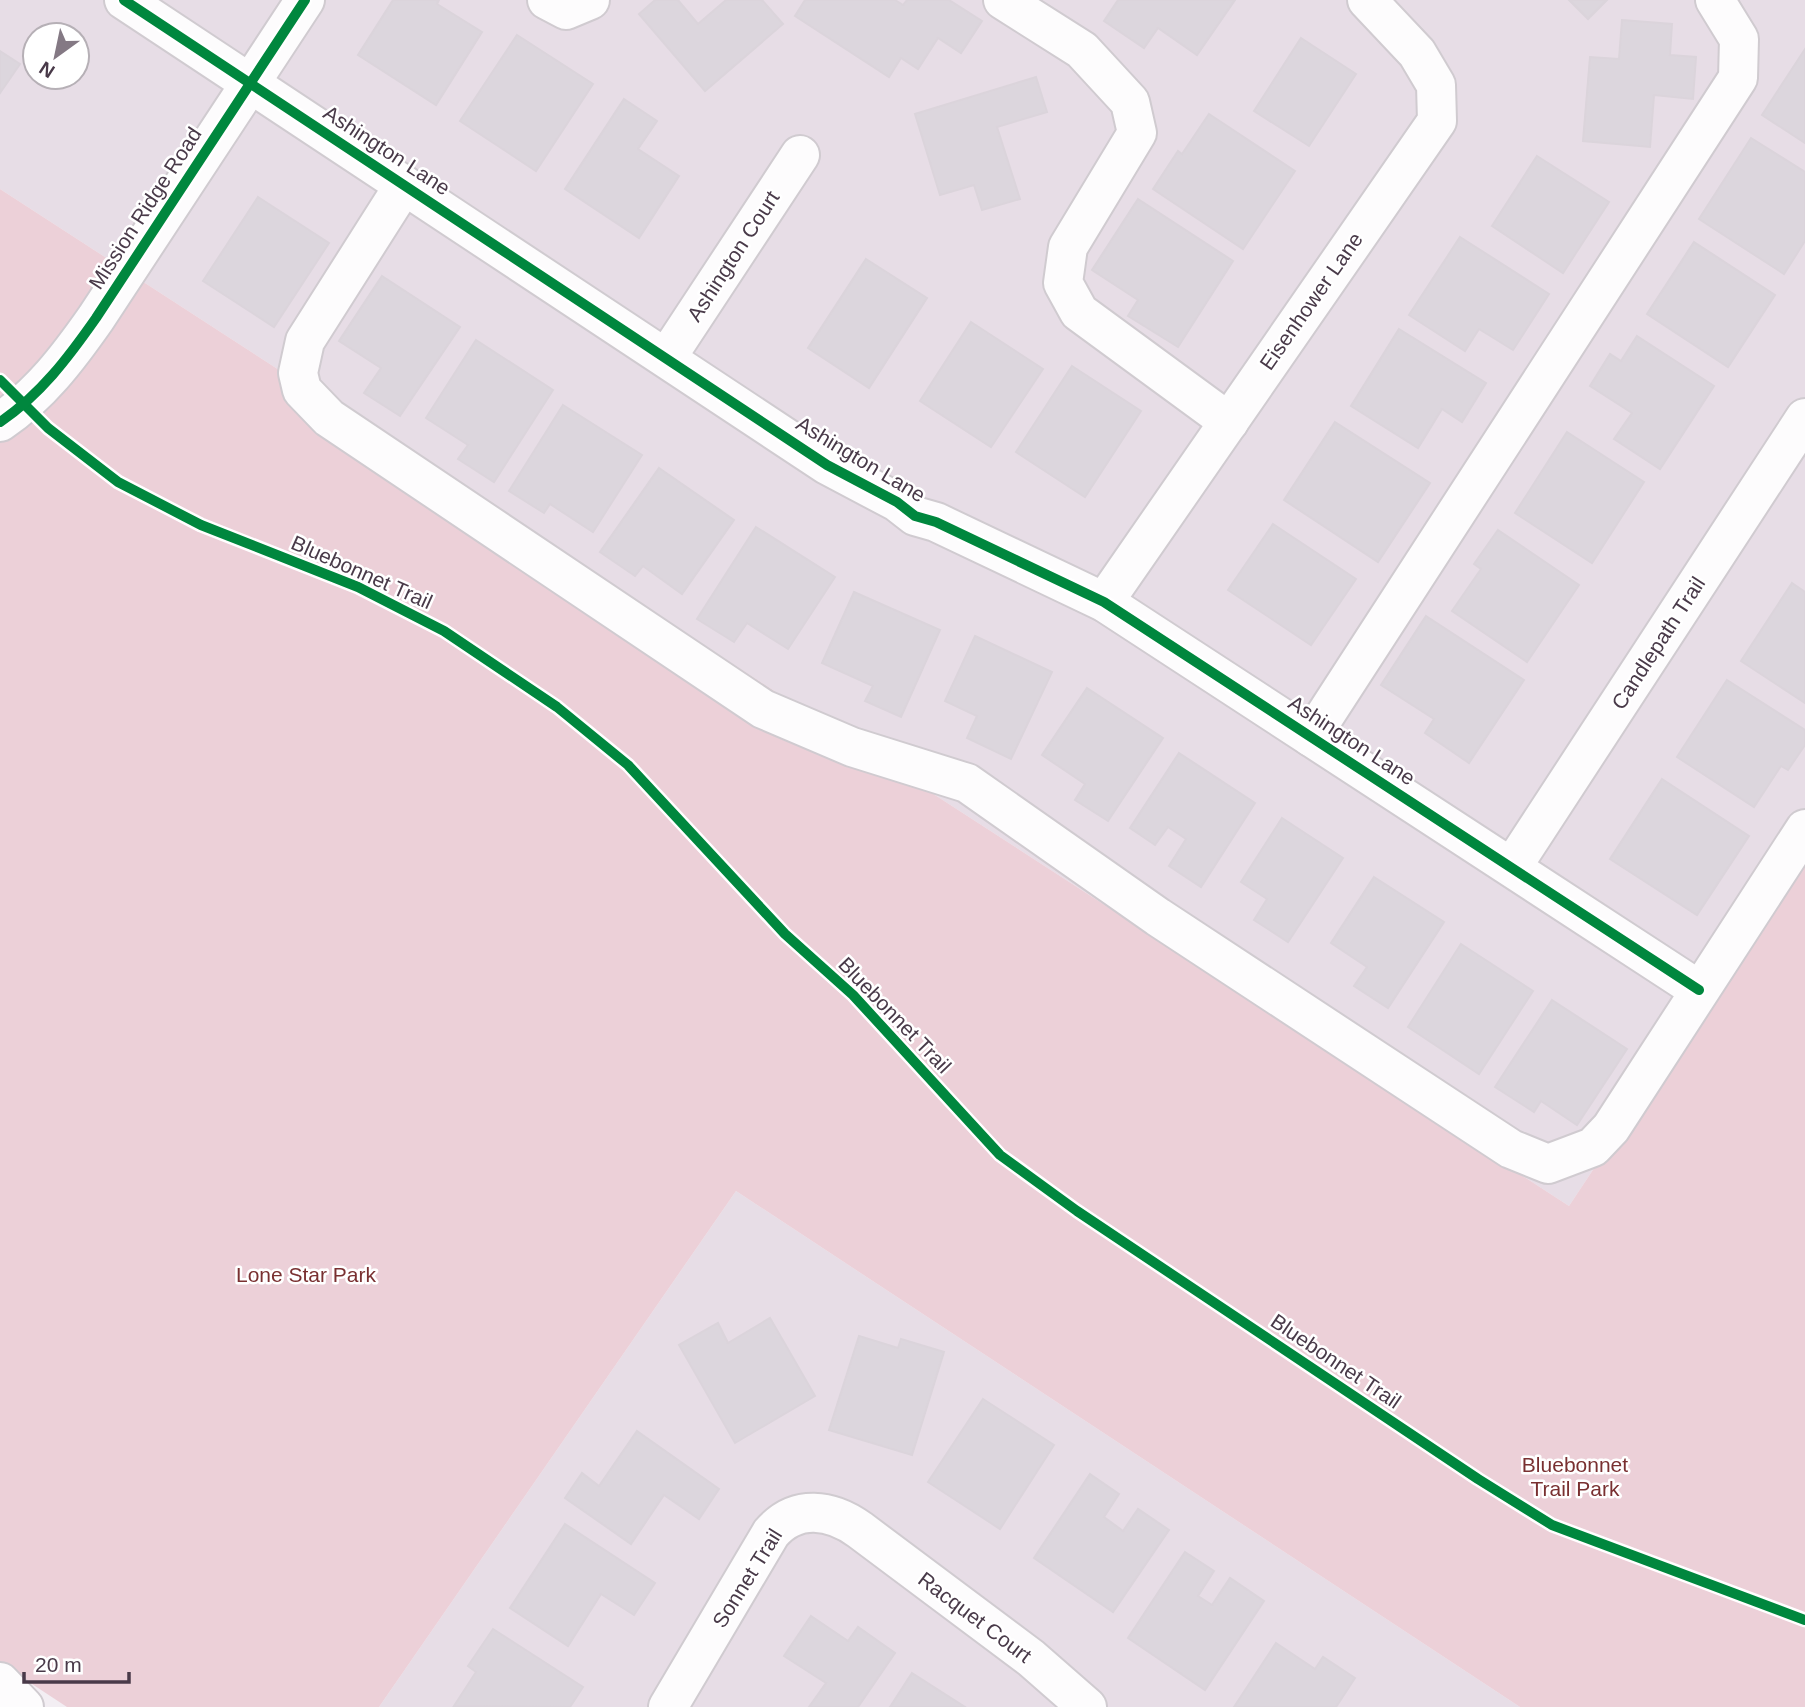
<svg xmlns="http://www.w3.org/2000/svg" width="1805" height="1707" viewBox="0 0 1805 1707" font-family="Helvetica,sans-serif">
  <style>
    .residential { fill: #e7dde6; fill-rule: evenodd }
    .green { fill: #ecd0d8 }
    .building { fill: #dcd6dd; stroke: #dbd4db; stroke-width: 2 }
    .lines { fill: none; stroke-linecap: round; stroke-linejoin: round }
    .minor-casing { stroke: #d0cbd0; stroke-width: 42 }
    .minor { stroke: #fdfcfd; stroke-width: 38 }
    .cycleway-casing { stroke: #fff; stroke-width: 15 }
    .cycleway { stroke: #00873e; stroke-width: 10 }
    .labels { text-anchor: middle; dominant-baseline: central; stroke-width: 5; stroke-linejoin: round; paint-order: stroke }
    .street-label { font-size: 21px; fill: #493a49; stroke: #fff }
    .park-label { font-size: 21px; fill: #793031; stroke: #fff }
  </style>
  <rect width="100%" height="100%" fill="#f3eef3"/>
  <!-- residential -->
  <g class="residential">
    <path d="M0,0H1805V850L1569,1206L0,189ZM35,35H77V77H35Z"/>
    <path d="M736,1191L1520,1707H379Z"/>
  </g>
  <!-- green -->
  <path class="green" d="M0,189L1569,1206L1805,850V1707H1520L736,1191L379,1707H67L0,1663Z"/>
  <!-- building -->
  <g class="building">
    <path d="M393,0H439L437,4L482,32L436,105L358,55Z"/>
    <path d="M655,0H678L698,24L726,0H762L783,24L705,91L639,14Z"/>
    <path d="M805,0H895L903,5L907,0H949L982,21L961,53L938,38L918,69L901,58L889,77L795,16Z"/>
    <path d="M1118,0H1235L1197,55L1158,28L1144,48L1104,21Z"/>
    <path d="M1569,0H1607L1588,19Z"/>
    <path d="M1622,20L1672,24L1670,55L1696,57L1693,99L1654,95L1650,147L1583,141L1590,57L1619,59Z"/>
    <path d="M517,35L593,84L536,171L460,121Z"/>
    <path d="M1301,38L1356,74L1309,146L1254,111Z"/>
    <path d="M1805,49V143L1762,115Z"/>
    <path d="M0,51L20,64L0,93Z"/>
    <path d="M1036,77L1047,112L997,127L1020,199L982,210L974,185L940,195L915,114Z"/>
    <path d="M624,99L657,121L638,149L679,176L639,238L565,189Z"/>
    <path d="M1209,114L1295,171L1243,249L1153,189L1178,151L1182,154Z"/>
    <path d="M1751,138L1805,172V241L1784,274L1699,219Z"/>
    <path d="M1537,156L1609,202L1563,273L1492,226Z"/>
    <path d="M258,197L329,243L274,327L203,281Z"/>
    <path d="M1138,199L1233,261L1178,347L1128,316L1138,300L1092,270Z"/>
    <path d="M1460,237L1549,294L1513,350L1479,329L1465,351L1409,315Z"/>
    <path d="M1694,242L1775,295L1728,367L1647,314Z"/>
    <path d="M866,259L927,298L869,388L808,348Z"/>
    <path d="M382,276L460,327L400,416L364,393L381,368L339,341Z"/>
    <path d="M971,322L1043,369L991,447L920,401Z"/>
    <path d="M1399,329L1486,383L1462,422L1442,409L1418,448L1351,406Z"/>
    <path d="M1637,336L1714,386L1660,469L1614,439L1632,413L1590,386L1610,354L1621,361Z"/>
    <path d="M476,340L553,390L494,482L458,459L468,445L426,418Z"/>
    <path d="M1072,366L1141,411L1085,497L1016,452Z"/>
    <path d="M563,405L642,455L593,532L550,504L544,513L509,491Z"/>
    <path d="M1335,422L1430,483L1378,562L1284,500Z"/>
    <path d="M1567,432L1644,482L1592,563L1515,513Z"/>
    <path d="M659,468L734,520L682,594L643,566L635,576L600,552Z"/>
    <path d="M1273,524L1356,579L1311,645L1228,590Z"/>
    <path d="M756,527L835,577L788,649L747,623L734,642L697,619Z"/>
    <path d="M1498,530L1579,585L1527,662L1452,611L1481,569L1474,564Z"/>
    <path d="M1792,583L1805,592V703L1741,661Z"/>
    <path d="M854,592L940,630L901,717L865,701L873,686L822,663Z"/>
    <path d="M1426,616L1524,680L1469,763L1425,733L1434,719L1381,685Z"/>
    <path d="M975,636L1052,672L1011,759L967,738L977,716L945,701Z"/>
    <path d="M1727,680L1805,730V745L1788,770L1781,766L1754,807L1677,757Z"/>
    <path d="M1087,688L1163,738L1108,821L1075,800L1085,784L1042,755Z"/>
    <path d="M1179,753L1255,803L1201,887L1169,866L1186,839L1168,827L1155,845L1130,828Z"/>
    <path d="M1662,779L1749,836L1697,915L1610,859Z"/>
    <path d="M1282,818L1343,858L1288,942L1254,920L1267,899L1241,882Z"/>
    <path d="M1374,877L1444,922L1388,1008L1354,986L1367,967L1331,943Z"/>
    <path d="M1461,944L1533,991L1479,1074L1408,1027Z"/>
    <path d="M1552,1000L1627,1049L1577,1125L1541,1101L1534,1112L1495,1087Z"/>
    <path d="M770,1318L815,1396L735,1443L679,1345L718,1323L728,1343Z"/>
    <path d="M859,1336L898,1348L901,1339L944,1352L912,1455L829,1430Z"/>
    <path d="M983,1399L1054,1445L1000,1529L928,1482Z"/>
    <path d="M637,1431L719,1489L699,1519L664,1495L631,1544L565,1498L582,1473L599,1486Z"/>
    <path d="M1090,1474L1119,1494L1104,1517L1123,1531L1138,1509L1169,1530L1113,1612L1034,1558Z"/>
    <path d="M565,1524L655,1583L634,1615L601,1594L568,1646L510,1608Z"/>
    <path d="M1185,1552L1214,1571L1198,1596L1212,1605L1230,1578L1264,1601L1205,1690L1128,1638Z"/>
    <path d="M811,1616L848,1641L858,1627L895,1653L858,1707H809L826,1683L784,1656Z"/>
    <path d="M493,1629L583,1687L570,1707L454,1706L476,1672L468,1666Z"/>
    <path d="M1276,1643L1315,1669L1323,1657L1355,1678L1336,1707H1234Z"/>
    <path d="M912,1673L965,1707H890Z"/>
  </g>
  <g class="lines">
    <defs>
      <g id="minor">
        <path d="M124,0L827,465L897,502L915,516L936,522L1104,602L1699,990"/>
        <path d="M547,0L566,10L590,0"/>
        <path d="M1003,0L1082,50L1130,102L1137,133L1068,247L1063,283L1079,312L1229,422"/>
        <path d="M404,185L305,341L298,373L302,390L329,418L763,709L852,747L967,783L1158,917L1511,1149L1548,1164L1593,1147L1611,1128L1805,829"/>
        <path d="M667,357L800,155"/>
        <path d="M0,422C40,395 68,358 96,318L305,0"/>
        <path d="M1104,602L1437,121L1436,85L1417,53L1367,0"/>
        <path d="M1311,737L1738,78L1739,39L1715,0"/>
        <path d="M1512,867L1805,418"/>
        <path d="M0,1682L24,1707"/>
        <path d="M668,1707L771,1533C796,1504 831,1509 860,1530L1031,1658L1087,1707"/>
      </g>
    </defs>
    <!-- minor casing -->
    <use href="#minor" class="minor-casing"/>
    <!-- minor -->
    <use href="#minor" class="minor"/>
    <defs>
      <g id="cycleway">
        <path d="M124,0L827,465L897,502L915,516L936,522L1104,602L1699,990"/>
        <path d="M0,380L48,428L118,482L201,525L358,587L444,631L557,707L628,765L785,934L853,995L1000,1155L1077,1211L1478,1479L1552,1525L1805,1620"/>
        <path d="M0,422C40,395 68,358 96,318L305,0"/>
      </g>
    </defs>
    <!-- cycleway casing -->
    <use href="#cycleway" class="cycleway-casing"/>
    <!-- cycleway -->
    <use href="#cycleway" class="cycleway"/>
  </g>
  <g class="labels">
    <!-- street labels -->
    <g class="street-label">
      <text transform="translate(387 150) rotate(33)">Ashington Lane</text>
      <text transform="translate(145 208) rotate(-57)">Mission Ridge Road</text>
      <text transform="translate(733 256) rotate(-57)">Ashington Court</text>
      <text transform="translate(1311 301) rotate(-55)">Eisenhower Lane</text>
      <text transform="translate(861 459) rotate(31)">Ashington Lane</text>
      <text transform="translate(362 572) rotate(24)">Bluebonnet Trail</text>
      <text transform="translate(1658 643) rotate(-57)">Candlepath Trail</text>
      <text transform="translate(1352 740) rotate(33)">Ashington Lane</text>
      <text transform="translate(895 1015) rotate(46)">Bluebonnet Trail</text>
      <text transform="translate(1336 1361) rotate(34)">Bluebonnet Trail</text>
      <text transform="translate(747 1578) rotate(-58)">Sonnet Trail</text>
      <text transform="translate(975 1617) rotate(37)">Racquet Court</text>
    </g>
    <!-- park labels -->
    <g class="park-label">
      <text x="306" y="1274">Lone Star Park</text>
      <text x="1575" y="1464">Bluebonnet<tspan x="1575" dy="24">Trail Park</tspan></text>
    </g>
  </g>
  <!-- north arrow -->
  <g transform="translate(56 56) rotate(213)"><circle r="33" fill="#ffffff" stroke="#b6b0b6" stroke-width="2"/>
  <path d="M0-5L12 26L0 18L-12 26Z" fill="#847984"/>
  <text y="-10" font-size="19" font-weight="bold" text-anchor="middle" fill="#493a49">N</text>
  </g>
  <!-- scale -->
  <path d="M24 1672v10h105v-10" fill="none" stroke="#493a49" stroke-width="3.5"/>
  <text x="35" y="1672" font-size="21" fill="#493a49" stroke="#ffffff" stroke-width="5" paint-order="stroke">20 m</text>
</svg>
